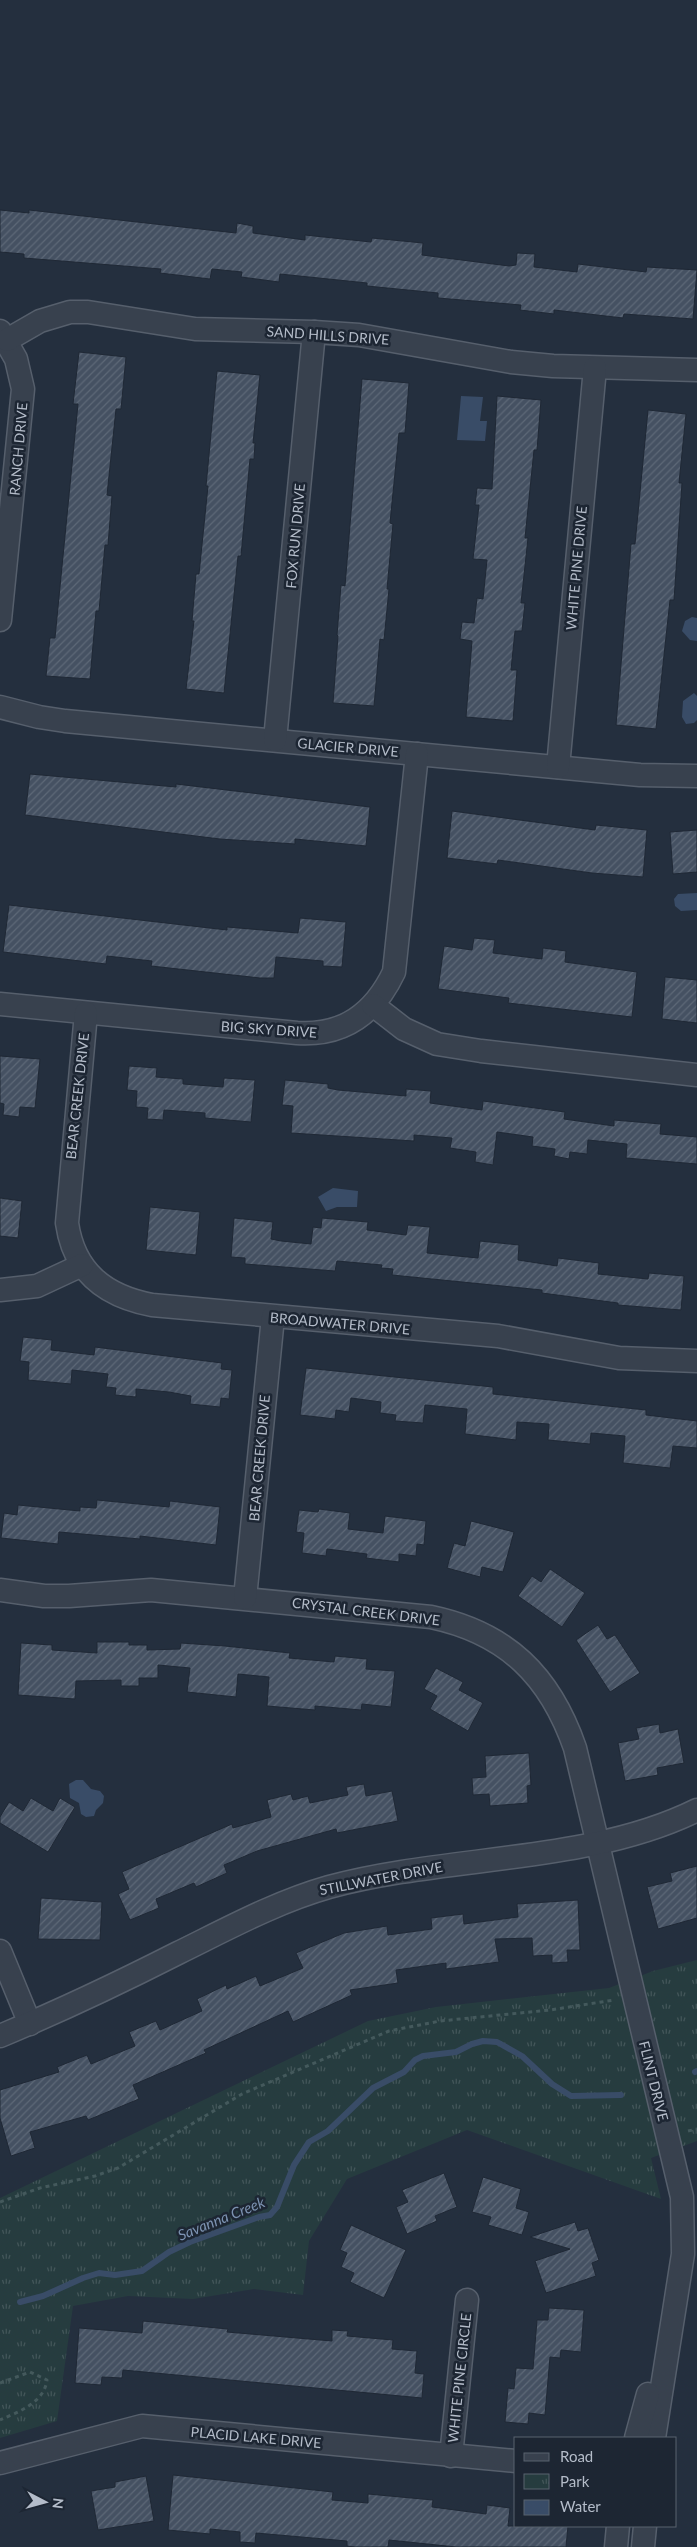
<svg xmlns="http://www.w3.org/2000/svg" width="697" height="2547" viewBox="0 0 697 2547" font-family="Lato,sans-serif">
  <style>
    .park { fill: url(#park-tufts) }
    .water { fill: #394c67 }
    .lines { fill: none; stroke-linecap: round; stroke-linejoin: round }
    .stream { stroke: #394c67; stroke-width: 6 }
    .building { fill: url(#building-hatch); stroke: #1f2835 }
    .minor-casing { stroke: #565f6c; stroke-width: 25 }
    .path { stroke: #44595c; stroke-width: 3; stroke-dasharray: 4 4; stroke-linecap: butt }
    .minor { stroke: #38414e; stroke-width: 22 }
    .labels { text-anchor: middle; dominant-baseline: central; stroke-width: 5; stroke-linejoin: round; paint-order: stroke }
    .street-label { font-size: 14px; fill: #b4bcc9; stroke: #1d2633 }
    .water-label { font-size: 15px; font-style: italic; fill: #7c92b1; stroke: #1d2633 }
  </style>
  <defs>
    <pattern id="park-tufts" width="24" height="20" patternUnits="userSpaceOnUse" patternTransform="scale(1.25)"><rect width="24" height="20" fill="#263c3f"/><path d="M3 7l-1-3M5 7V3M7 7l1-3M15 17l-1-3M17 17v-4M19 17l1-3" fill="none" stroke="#435659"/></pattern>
    <pattern id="building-hatch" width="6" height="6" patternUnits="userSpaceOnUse" patternTransform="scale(1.25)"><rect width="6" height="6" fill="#455162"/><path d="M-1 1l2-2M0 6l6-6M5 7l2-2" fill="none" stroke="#5d6877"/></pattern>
  </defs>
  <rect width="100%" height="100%" fill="#242f3e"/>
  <!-- park -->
  <path class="park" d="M697,1960V2141L651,2158L661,2199L467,2130L347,2179L309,2241L303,2295L254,2289L193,2299L128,2296L73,2306L57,2421L0,2438V2198L368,2021L436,2007L609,1988L653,1971Z"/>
  <!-- water -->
  <g class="water">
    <path d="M461,396L483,397L480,421H487L485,441L457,440Z"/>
    <path d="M692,617L697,618V641L690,640L682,631L685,621Z"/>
    <path d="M694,693L697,696V720L694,723L686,724L682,717L683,701Z"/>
    <path d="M697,893V910L681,911L675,906L674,899L678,894Z"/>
    <path d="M333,1188L358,1191L357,1207H337L326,1211L318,1197Z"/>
    <path d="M76,1780H83L91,1789L100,1791L104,1796L103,1803L96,1810L94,1816L86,1817L81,1814L79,1803L70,1798L69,1784Z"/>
  </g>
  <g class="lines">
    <!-- stream -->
    <g class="stream">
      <path d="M695,2072L697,2071"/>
      <path d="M20,2302L43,2296L83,2278L99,2273L115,2275L142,2271L169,2252L190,2242L259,2217L270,2215L277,2207L294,2165L309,2142L328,2131L373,2088L404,2072L415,2060L423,2056L456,2052L472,2044L483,2041L497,2042L522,2056L552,2084L571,2096L621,2095"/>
    </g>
  </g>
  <!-- building -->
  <g class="building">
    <path d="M0,210L29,213V210L236,233L237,223L253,226V233L305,240V235L371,242L372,238L423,243L422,255L509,266L516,265L517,253L535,254L534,267L577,272L578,264L646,272L647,267L697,270L693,319L624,314L623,318L554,310V314L520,310L521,305L438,298V293L367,286V283L280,274L279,282L241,277L242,272L212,269L210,279L160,273L161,269L24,258V254L0,252Z"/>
    <path d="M79,352L126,357L121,409H116L107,495L112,496L108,545H105L99,611H96L90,679L46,676L50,638H55L58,607L78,404H73Z"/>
    <path d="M217,371L260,375L253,443H255L254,459H250L241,556H238L224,693L186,689L194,621H192L196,574H199L208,486H206Z"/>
    <path d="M362,379L409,383L405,433H399L390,523L393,524L387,589H389L384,640L380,639L374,706L333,703L338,636L337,635L341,585L345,586Z"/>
    <path d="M497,396L541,400L537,450H534L525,538H528L521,603H525L522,631H515L511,670H517L513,721L466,717L472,641L460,639L462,622L474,623L477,598L483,599L487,560L473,559L479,505H475L477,488L492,489Z"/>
    <path d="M648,410L686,414L679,483H682L674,600H670L656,729L616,725L631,544H635Z"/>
    <path d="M30,774L176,787V784L370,807L366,846L295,839V844L220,839L25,815Z"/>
    <path d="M452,811L595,830L596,825L647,830L643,877L592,873L498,860L497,864L447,858Z"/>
    <path d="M697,830V872L673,874L670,832Z"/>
    <path d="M9,905L227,930V927L298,933L300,918L346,922L342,967L323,966V961L276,957L274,978H260L151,966L152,961L107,956L106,964L3,952Z"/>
    <path d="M474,938L495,940L493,953L542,959L543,948L566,951L565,962L637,972L632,1017L508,1003L509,998L438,989L444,946L472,950Z"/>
    <path d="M665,977L697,980V1023L662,1019Z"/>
    <path d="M0,1056L40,1059L35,1108L20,1107L19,1117L3,1115L4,1104L0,1103Z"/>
    <path d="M129,1066L157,1068L156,1077L183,1079V1084L223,1087L224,1078L255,1080L251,1122L205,1118V1113L164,1110L163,1120L147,1119L148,1108L136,1107L137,1091L127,1090Z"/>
    <path d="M285,1080L328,1084V1088L338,1090L406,1096V1089L431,1091L430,1103L482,1110L483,1101L565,1112L564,1119L614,1126V1120L661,1124L660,1134L697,1137V1164L626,1158L627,1144L588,1140L587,1154L570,1152L569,1159L554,1156L555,1149L532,1146L533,1137L497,1132L493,1165L475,1162L476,1152L450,1148L452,1138L414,1135V1141L291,1133L293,1106L282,1105Z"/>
    <path d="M0,1198L22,1201L18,1238L0,1236Z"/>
    <path d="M150,1207L200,1212L196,1255L146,1250Z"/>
    <path d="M234,1218L273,1222L271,1239L281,1241L311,1244L313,1227L321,1228L322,1218L368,1222L367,1230L406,1235L408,1225L430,1227L427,1253L478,1258L480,1241L519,1245L518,1260L557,1266L558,1258L599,1263L598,1274L648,1279L649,1273L684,1276L681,1310L618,1305V1303L542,1293V1290L392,1275L393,1269L381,1268L382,1265L337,1261L335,1271L245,1264V1258L231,1257Z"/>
    <path d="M23,1337L52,1340L51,1350L94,1355L95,1347L222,1363L221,1369L232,1370L229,1399L221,1398L220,1407L190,1404L191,1396L169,1392L136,1389V1397L115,1395L116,1388L106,1387L108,1374L72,1370L71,1384L28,1380L29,1362L20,1361Z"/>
    <path d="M306,1368L493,1387V1394L646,1410V1415L697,1421V1448L673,1446L670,1468L623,1463L625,1436L591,1433L590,1444L548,1440L549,1424L517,1422L516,1440L465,1434L467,1409L425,1405L423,1423L395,1421L396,1415L380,1413L381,1402L351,1398L349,1412L336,1410L335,1419L300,1415Z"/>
    <path d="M97,1500L169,1507L170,1501L220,1507L216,1545L140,1536V1539L59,1532L58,1544L1,1538L4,1513L17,1515L18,1505L80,1511V1507L96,1508Z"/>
    <path d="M319,1509L350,1513L348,1529L383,1533L385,1516L426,1521L424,1545L417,1544L416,1556L399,1554V1562L366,1558L367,1554L327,1549L326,1556L302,1553L304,1533L296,1532L299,1510L318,1512Z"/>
    <path d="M471,1521L514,1532L503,1572L482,1567L480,1577L447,1568L454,1543L465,1546Z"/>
    <path d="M550,1569L585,1593L562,1627L518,1596L532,1576L541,1582Z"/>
    <path d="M598,1625L607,1639L615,1635L640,1673L610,1692L576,1640Z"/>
    <path d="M97,1642H129V1645H147V1650L180,1649L181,1643L225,1646L290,1653L289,1658L334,1662L335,1656L367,1659L366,1669L395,1671L391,1707L362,1704L361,1710L315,1706V1710L267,1706L269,1677L238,1674L236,1697L187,1692L190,1668L158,1665V1678H139V1686H121V1680L76,1681L75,1699L18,1695L21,1643L52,1645V1650L97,1653Z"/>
    <path d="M436,1668L463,1682L459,1690L483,1703L468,1731L430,1709L437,1696L424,1689Z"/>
    <path d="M659,1724L660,1733L678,1729L684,1763L657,1768L658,1775L625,1781L618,1743L639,1739L636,1728Z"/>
    <path d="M529,1753L531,1785L527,1786L528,1803L490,1806L489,1794L473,1795L472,1778L486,1777L485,1756Z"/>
    <path d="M364,1784L366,1796L392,1791L398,1821L337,1833L336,1829L257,1851L224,1865L227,1873L196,1887L194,1883L156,1899L159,1908L130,1920L118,1894L129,1889L122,1872L232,1824L233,1828L271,1817L267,1800L291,1794L293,1800L308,1796L310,1803L348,1795L346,1787Z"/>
    <path d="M31,1798L53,1811L60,1798L75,1807L48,1852L0,1823V1817L9,1802L23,1811Z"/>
    <path d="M697,1866V1918L658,1929L647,1887L672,1881L670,1873Z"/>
    <path d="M41,1898L102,1902L100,1940L38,1939Z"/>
    <path d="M578,1900L580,1950H567L568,1962L552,1963V1955L533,1956L532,1938L495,1939L499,1962L446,1969V1963L396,1970L398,1983L350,1990L352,1995L293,2022L288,2011L204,2050L206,2053L133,2085L139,2099L88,2120L86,2116L30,2132L35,2148L11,2156L0,2118V2090L59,2072L57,2067L87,2055L91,2064L135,2046L129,2032L156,2021L160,2030L202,2011L197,1999L226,1985L227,1989L256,1976L260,1986L303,1968L296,1953L344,1933L387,1926L388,1935L432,1929L431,1918L463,1914L464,1924L518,1917L517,1904Z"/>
    <path d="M444,2173L457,2207L435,2216L437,2221L407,2234L396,2207L408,2202L402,2190Z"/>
    <path d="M483,2177L521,2189L516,2208L529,2212L522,2235L488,2225L491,2217L472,2212Z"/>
    <path d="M575,2222L578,2231L588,2228L599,2260L592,2263L596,2276L546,2293L535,2261L570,2249L530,2237Z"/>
    <path d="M351,2225L406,2250L384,2298L350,2282L354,2273L341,2267L347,2253L340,2250Z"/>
    <path d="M549,2308L584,2310L581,2352L561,2350L560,2358L550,2357L545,2415L529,2413L528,2424L505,2422L508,2388L514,2389L516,2368L533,2369L537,2320H548Z"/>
    <path d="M143,2321L228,2329L227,2332L332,2341V2330L348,2331L347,2336L393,2340L392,2349L417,2351L415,2373L424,2374L422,2398L123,2370L122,2378L102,2377L101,2385L75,2383L79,2328L142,2333Z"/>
    <path d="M173,2475L333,2492L332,2500L368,2503V2494L433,2500L432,2507L486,2514L487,2505L510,2508L508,2526H568L566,2547H456L389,2540L388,2547H355L347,2546V2541L256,2533L255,2543L240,2542V2532L210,2529V2534L168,2530Z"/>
    <path d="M146,2476L154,2521L98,2530L91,2491L115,2487V2482Z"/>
  </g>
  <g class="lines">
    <defs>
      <g id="minor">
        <path d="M0,331L16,359L23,389L0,620"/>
        <path d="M7,340L40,321L70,312H88L195,329L314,332L359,335L511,362L553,366L697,370"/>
        <path d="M0,707L39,717L65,721L640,775L697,776"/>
        <path d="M275,740L314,332"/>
        <path d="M558,767L595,368"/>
        <path d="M0,1004L297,1033C343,1036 374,1014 394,972L417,754"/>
        <path d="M373,1005L404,1029L437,1044L481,1051L697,1075"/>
        <path d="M86,1013L67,1223C74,1272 105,1296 152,1305L498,1336L619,1358L697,1361"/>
        <path d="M0,1290L37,1286L82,1265"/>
        <path d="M0,1590L44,1596H69L151,1590L431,1617C507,1633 550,1676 575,1748L682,2197L683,2254L654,2438"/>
        <path d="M245,1598L273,1317"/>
        <path d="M0,1951L30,2024"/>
        <path d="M0,2036C60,2011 119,1983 178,1953C227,1929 276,1902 329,1887C446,1855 588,1864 697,1810"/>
        <path d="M636,2438L648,2394"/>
        <path d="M451,2456L467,2300"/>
        <path d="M0,2463L142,2426L516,2461"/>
        <path d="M616,2547L618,2526"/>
        <path d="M643,2547L645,2526"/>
      </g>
    </defs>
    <!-- minor casing -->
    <use href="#minor" class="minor-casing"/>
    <!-- path -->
    <g class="path">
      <path d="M688,2131L697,2129"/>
      <path d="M0,2202L40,2188L95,2176L118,2168L242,2094L389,2031L440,2021L550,2010L614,2000"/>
      <path d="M0,2383L30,2372L47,2380C44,2403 18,2412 0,2420"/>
    </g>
    <!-- minor -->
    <use href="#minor" class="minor"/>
  </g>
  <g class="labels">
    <!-- street labels -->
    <g class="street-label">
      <text transform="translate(328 335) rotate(4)">SAND HILLS DRIVE</text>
      <text transform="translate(18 449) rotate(-85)">RANCH DRIVE</text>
      <text transform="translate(295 536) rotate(-85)">FOX RUN DRIVE</text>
      <text transform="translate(576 568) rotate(-85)">WHITE PINE DRIVE</text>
      <text transform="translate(348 747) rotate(5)">GLACIER DRIVE</text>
      <text transform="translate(269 1029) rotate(4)">BIG SKY DRIVE</text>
      <text transform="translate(77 1096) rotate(-84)">BEAR CREEK DRIVE</text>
      <text transform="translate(340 1323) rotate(5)">BROADWATER DRIVE</text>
      <text transform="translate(259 1458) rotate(-85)">BEAR CREEK DRIVE</text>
      <text transform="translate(366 1611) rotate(7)">CRYSTAL CREEK DRIVE</text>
      <text transform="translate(381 1878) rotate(-11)">STILLWATER DRIVE</text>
      <text transform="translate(654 2081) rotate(76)">FLINT DRIVE</text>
      <text transform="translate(459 2378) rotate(-84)">WHITE PINE CIRCLE</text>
      <text transform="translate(256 2437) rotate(5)">PLACID LAKE DRIVE</text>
    </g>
    <!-- water labels -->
    <g class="water-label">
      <text transform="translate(221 2218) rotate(-22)">Savanna Creek</text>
    </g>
  </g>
  <!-- legend -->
  <rect x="514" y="2437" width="162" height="90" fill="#1d2633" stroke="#59626f"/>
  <rect x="524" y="2453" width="25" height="8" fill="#38414e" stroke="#59626f"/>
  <text x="560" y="2462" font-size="15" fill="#b4bcc9">Road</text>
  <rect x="524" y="2474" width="25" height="15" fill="url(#park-tufts)" stroke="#59626f"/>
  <text x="560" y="2487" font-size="15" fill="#b4bcc9">Park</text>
  <rect x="524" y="2500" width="25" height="15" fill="#394c67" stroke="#59626f"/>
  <text x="560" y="2512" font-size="15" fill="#b4bcc9">Water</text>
  <!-- north arrow -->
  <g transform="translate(45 2502) rotate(96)" stroke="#1d2633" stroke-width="4" paint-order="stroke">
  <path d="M0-4L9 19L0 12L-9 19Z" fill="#b4bcc9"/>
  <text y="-8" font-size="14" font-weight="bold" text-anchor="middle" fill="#b4bcc9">N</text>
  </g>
</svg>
